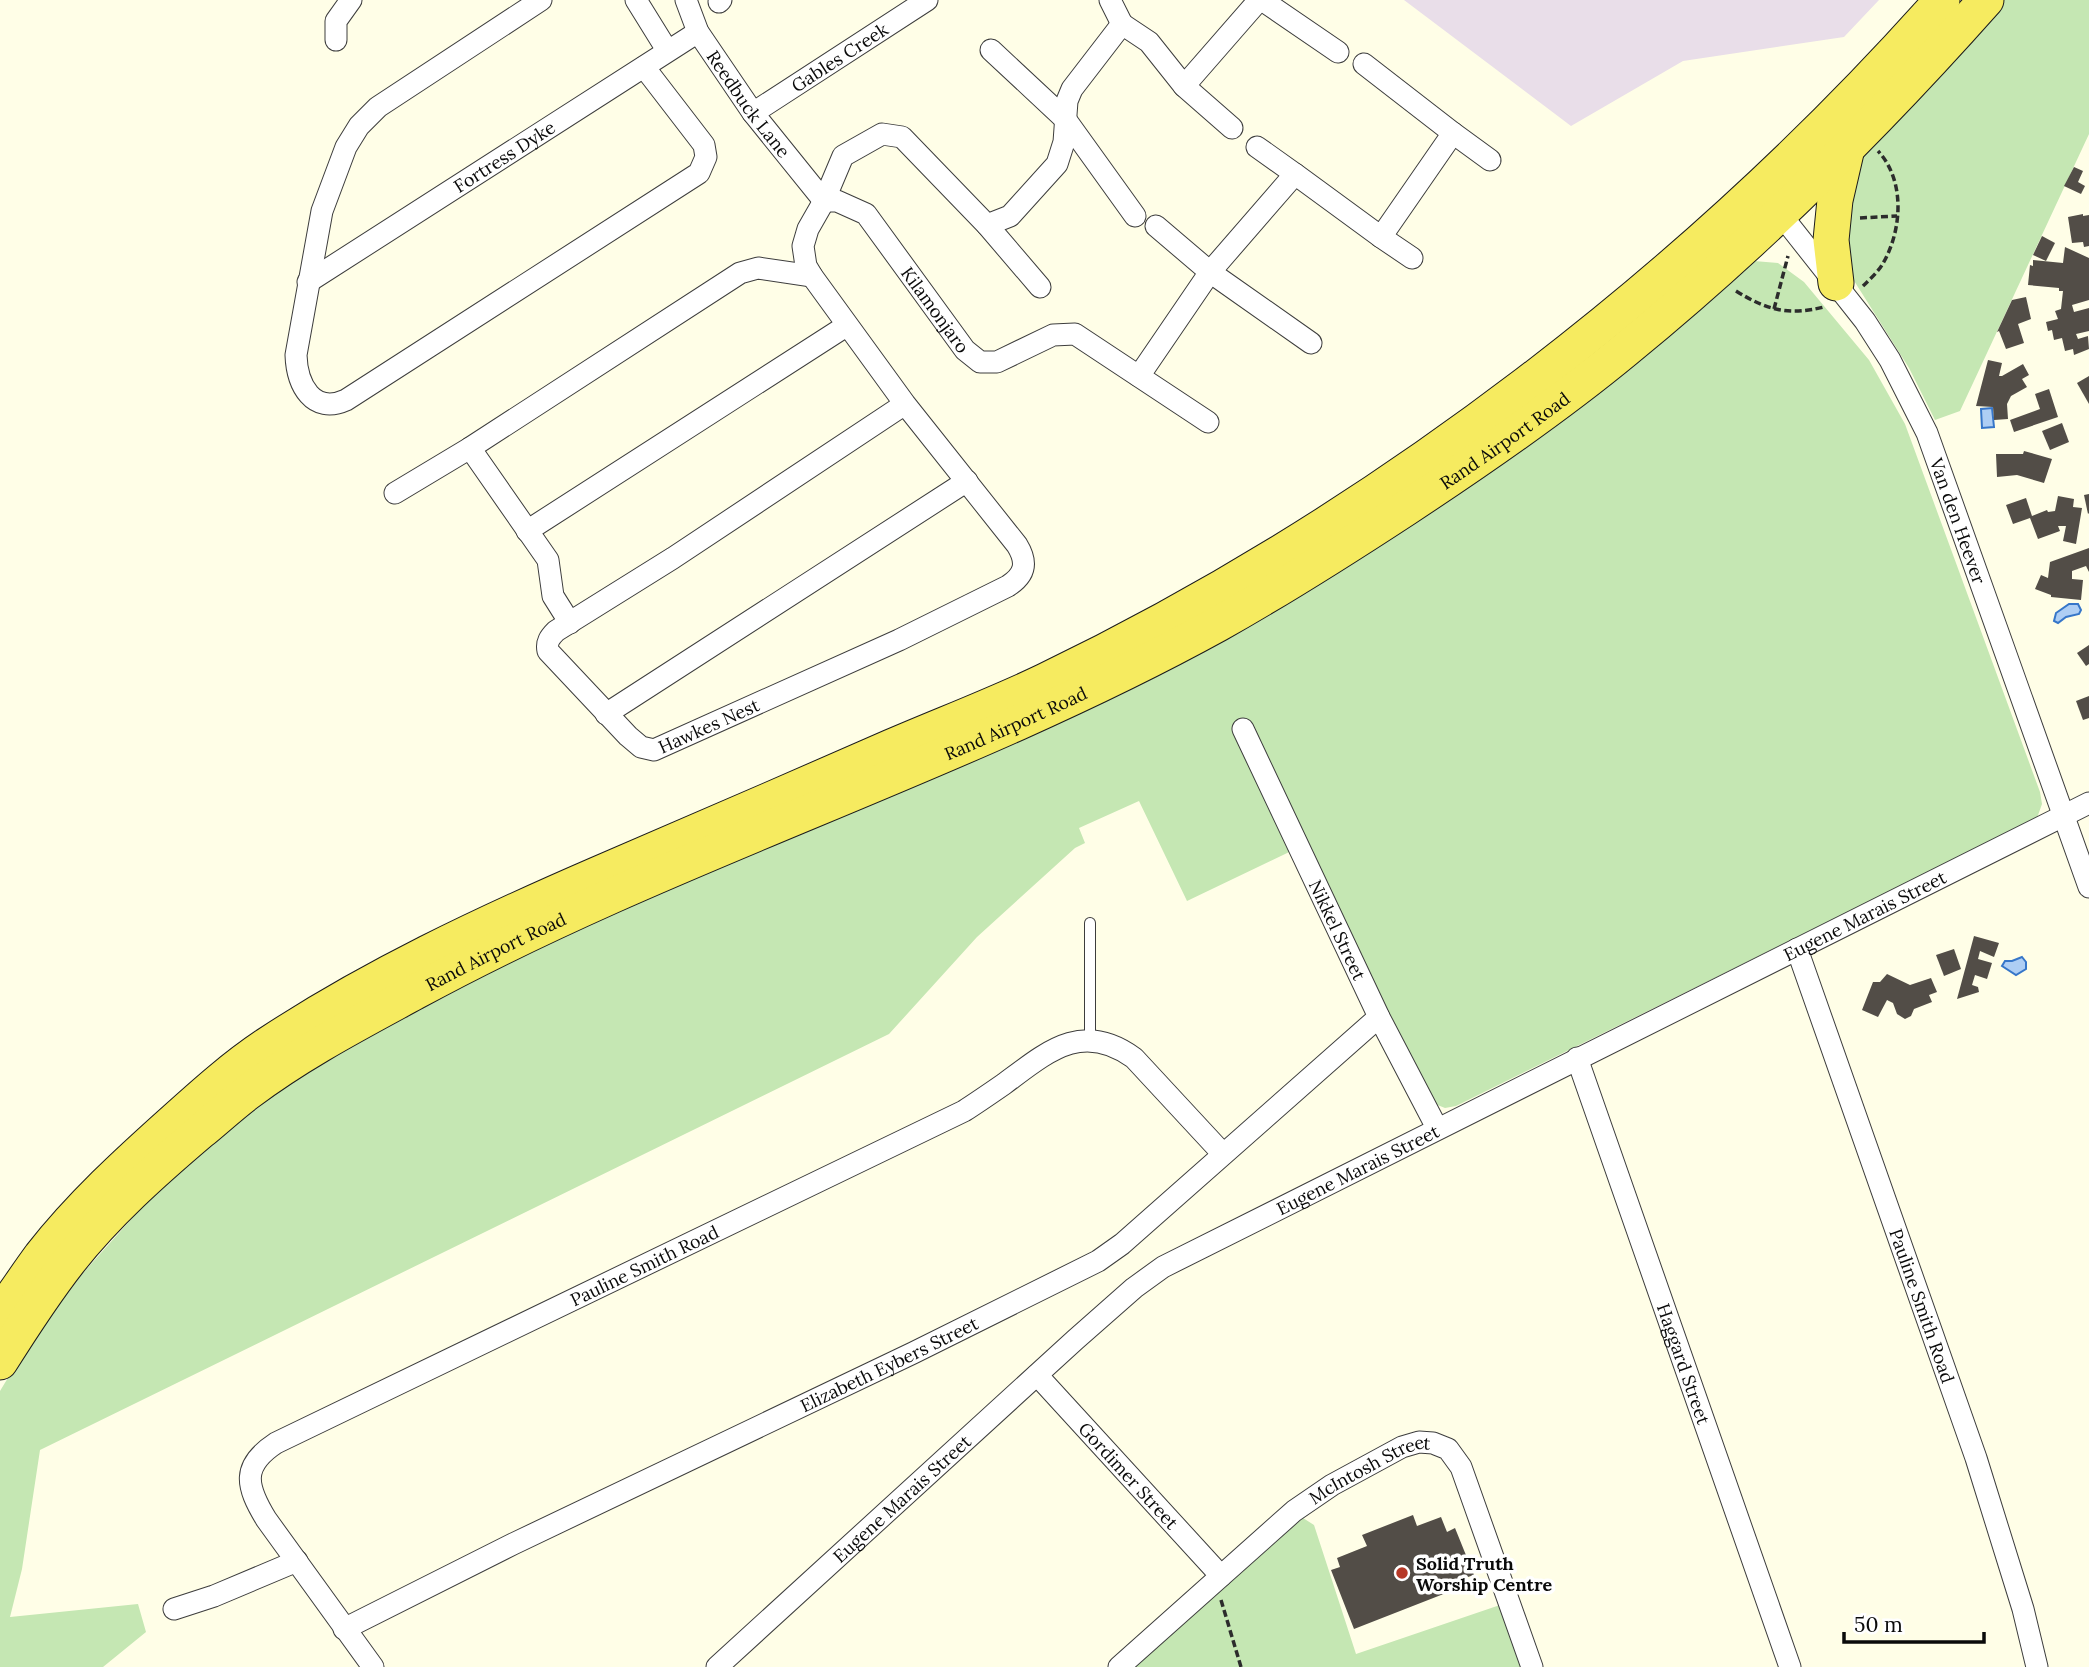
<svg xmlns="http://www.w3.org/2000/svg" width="2089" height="1667" viewBox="0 0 2089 1667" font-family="Lora,serif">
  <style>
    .industrial { fill: #e9dee9 }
    .green { fill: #c5e7b3 }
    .water { fill: #aecef4; stroke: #3676c9; stroke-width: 2 }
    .building { fill: #524d47 }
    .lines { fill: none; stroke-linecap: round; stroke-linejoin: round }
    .lane-casing { stroke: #3d3d3d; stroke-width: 12 }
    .street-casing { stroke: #3d3d3d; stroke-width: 23 }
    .primary-casing { stroke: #1b1b1b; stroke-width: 37 }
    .path { stroke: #2c2c2c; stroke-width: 3.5; stroke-dasharray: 7 3.5; stroke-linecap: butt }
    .lane { stroke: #fff; stroke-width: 10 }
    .street { stroke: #fff; stroke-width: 21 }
    .primary { stroke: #f6eb60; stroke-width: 35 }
    .poi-dot { fill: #b63826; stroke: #fff; stroke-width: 2.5 }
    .labels { text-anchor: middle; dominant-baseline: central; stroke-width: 7; stroke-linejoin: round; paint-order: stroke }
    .street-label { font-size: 18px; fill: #0a0a0a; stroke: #fff }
    .poi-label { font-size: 18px; font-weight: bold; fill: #0a0a0a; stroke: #fff; text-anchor: start }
  </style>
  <rect width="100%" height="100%" fill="#fffee7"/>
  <!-- industrial -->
  <path class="industrial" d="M1404,0H1879L1844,37L1683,61L1571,126Z"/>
  <!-- green -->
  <g class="green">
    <path d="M1999,0H2089V134L1960,411L1935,420L1909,368L1846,268L1851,171L1859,154Z"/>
    <path d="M1754,261L1778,263L1804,282L1869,360L1905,424L2040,792L2042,804L2037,818L1456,1106L1445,1108L1435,1104L1422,1082L1308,843L1187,901L1139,801L1079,828L1085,843L1075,848L977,937L889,1034L40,1450L22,1569L10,1617L138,1604L146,1632L103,1667H0V1391L29,1343L82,1274L144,1205L203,1150L276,1093L368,1034L465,978L884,795Z"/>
    <path d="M1303,1518L1314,1525L1356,1654L1500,1605L1521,1667H1134Z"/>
  </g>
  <!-- water -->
  <g class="water">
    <path d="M1992,408L1994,427L1982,428L1981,409Z"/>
    <path d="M2069,604H2078L2081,610L2079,614L2066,617L2058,623L2054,621L2056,613Z"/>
    <path d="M2022,957L2026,962V969L2016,975L2002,966L2005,961H2012Z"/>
  </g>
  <!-- building -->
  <g class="building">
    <path d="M2074,167L2083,171L2078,182L2085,186L2081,194L2064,186Z"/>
    <path d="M2083,214V216L2089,215V246L2084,247L2083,242L2072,243L2068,217Z"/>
    <path d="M2042,236L2055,243L2046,261L2033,255Z"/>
    <path d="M2065,247L2089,258V300L2072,305L2074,312L2089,308V331L2076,334L2078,339L2088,336L2089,349L2074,355L2073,349L2065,351L2062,338L2054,340L2052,330L2048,331L2046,322L2058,319L2055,311L2061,309L2063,291H2059V288L2028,285L2030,265L2033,266V260L2063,263Z"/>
    <path d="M2026,297L2031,319L2018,324L2024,343L2006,349L1999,331L1997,332L2012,300Z"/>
    <path d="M1988,360L2002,363L1999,376H2002L2023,364L2029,375L2022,379L2027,387L2011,396L2007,404L2008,419L1994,420L1993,407L1976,406Z"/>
    <path d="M2089,376V404L2077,383Z"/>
    <path d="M2049,389L2058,417L2014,432L2010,420L2040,409L2035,394Z"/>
    <path d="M2062,423L2069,442L2050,450L2042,431Z"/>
    <path d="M2024,451L2052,459L2044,483L2017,475L1997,477L1996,454H2023Z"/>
    <path d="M2089,494V513L2088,514L2084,495Z"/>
    <path d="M2058,496L2074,499L2073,507L2082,508L2076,544L2063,541L2066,526H2058L2060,531L2038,539L2030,518L2013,524L2006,505L2026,498L2032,516L2047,510L2048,512L2055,511Z"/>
    <path d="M2089,548V572L2086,566L2072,571V579L2083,580L2081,600L2051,597V595L2035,589L2041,575L2048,578L2050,562Z"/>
    <path d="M2089,645V664L2086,666L2077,653Z"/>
    <path d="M2089,696V718L2083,720L2076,701Z"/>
    <path d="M1974,936L1999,943L1994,957L1980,951L1978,959L1992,963L1987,979L1975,975L1972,985L1978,987L1979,992L1957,999Z"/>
    <path d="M1954,949L1961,969L1944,976L1936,955Z"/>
    <path d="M1887,974L1910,985L1931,978L1937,992L1929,995L1932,1002L1914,1009L1911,1016L1905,1019L1897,1014L1893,1003L1887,1000L1878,1017L1862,1010L1873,982H1880Z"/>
    <path d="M1413,1515L1417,1526L1441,1517L1447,1532L1455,1528L1474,1575L1462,1579L1464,1586L1354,1629L1331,1570L1340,1567L1337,1558L1367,1546L1362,1535Z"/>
  </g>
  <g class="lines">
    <defs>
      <path id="lane" d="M1090,1041V923"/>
      <g id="street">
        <path d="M541,0L378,107L359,126L346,147L322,211L296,355C297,385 313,415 346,400L699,173L706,157L704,145L644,67"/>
        <path d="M636,0L667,50"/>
        <path id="s1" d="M686,0L698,32L753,113L824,201"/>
        <path d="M1110,0L1122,24"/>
        <path d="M1262,0L1338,52"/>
        <path d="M719,2L721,0"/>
        <path d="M336,40V21L351,0"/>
        <path d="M991,50L1066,120L1135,216"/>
        <path d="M1184,86L1232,128"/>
        <path id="s2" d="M753,113L927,0"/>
        <path d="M1453,133L1490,160"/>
        <path d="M1257,147L1295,174"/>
        <path id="s3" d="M824,201H837L866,214L965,350L980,362H997L1053,335L1075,334L1208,422"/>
        <path id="s4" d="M1774,206L1865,321L1890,360L1927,433L2089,887"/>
        <path d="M987,225L1040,287"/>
        <path d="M1156,226L1210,272L1311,343"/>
        <path d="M1381,237L1412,258"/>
        <path id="s5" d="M308,282L698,32"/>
        <path d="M1139,376L1210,272L1295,174L1381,237L1453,133L1364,64"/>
        <path id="s6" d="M905,404L673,558L556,631C550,637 546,642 548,651L628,736L641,747L654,750L899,640L1008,586C1025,575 1028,563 1017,545L905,404L812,276L806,266L803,246L808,229L824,201L843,156L882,134L902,137L987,225L1010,216L1057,164L1064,142L1067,101L1072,89L1122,24L1149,42L1184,86L1259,0"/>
        <path d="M470,448L548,560L553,596L570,623"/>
        <path d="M395,493L470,448L740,273L758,268L812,276"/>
        <path d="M527,531L846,326"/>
        <path d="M606,714L967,481"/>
        <path id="s7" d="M1243,729L1379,1017L1437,1128"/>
        <path id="s8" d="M1797,949L1976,1458L2023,1609L2037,1667"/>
        <path id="s9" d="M1577,1058L1790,1667"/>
        <path id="s10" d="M1037,1375L1221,1576"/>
        <path d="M174,1609L214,1596L297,1561"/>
        <path id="s11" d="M344,1629L513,1544L913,1353L1098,1261L1122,1244L1379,1017"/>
        <path id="s12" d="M373,1667L266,1519C246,1486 241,1466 276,1443L964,1111C978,1102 991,1093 1004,1084C1047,1052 1082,1020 1134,1058L1223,1154"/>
        <path id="s13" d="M717,1667L1075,1340L1134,1288L1163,1267L2089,803"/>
        <path id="s14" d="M1119,1667L1294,1511L1332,1485L1402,1447L1419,1442L1433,1443L1448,1449L1461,1467L1532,1667"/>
      </g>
      <g id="primary">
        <path d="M1836,283L1831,240L1835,200L1847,148"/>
        <path d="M0,1314C14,1295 27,1275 41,1256C80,1206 128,1162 175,1120C205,1093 234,1067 267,1045C370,977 483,924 596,875C694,833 793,790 891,747C942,725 995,705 1045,681C1379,520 1696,277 1942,0"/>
        <path id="s15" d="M0,1362C22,1327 44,1293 69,1261C107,1213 153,1172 200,1132C216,1119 231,1105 247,1093C300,1053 358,1023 415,992C674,851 960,766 1218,624C1282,588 1345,548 1406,508C1482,458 1556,407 1625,350C1755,244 1875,125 1986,0"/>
      </g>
    </defs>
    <!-- lane casing -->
    <use href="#lane" class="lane-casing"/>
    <!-- street casing -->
    <use href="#street" class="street-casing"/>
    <!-- primary casing -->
    <use href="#primary" class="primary-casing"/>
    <!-- path -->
    <g class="path">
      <path d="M1860,218L1897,216"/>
      <path d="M1863,286C1869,280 1877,273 1882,265C1902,232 1906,181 1878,151"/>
      <path d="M1736,291C1767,310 1788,316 1824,307"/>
      <path d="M1774,309L1788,256"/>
      <path d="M1221,1600L1241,1667"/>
    </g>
    <!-- lane -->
    <use href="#lane" class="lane"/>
    <!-- street -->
    <use href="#street" class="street"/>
    <!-- primary -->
    <use href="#primary" class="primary"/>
  </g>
  <!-- markers -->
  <circle class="poi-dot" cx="1402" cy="1573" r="7"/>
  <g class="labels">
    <!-- street labels -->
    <g class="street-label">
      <text stroke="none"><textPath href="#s2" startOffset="103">Gables Creek</textPath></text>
      <text stroke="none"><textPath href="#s1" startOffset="122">Reedbuck Lane</textPath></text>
      <text stroke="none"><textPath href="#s5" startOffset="233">Fortress Dyke</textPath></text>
      <text stroke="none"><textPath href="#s3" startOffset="163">Kilamonjaro</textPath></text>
      <text stroke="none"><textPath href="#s15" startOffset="1788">Rand Airport Road</textPath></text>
      <text stroke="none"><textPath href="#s4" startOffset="368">Van den Heever</textPath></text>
      <text stroke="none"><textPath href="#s15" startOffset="1222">Rand Airport Road</textPath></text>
      <text stroke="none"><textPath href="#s6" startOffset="646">Hawkes Nest</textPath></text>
      <text stroke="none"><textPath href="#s13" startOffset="1384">Eugene Marais Street</textPath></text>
      <text stroke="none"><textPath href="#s7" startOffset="222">Nikkel Street</textPath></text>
      <text stroke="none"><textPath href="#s15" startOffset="654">Rand Airport Road</textPath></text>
      <text stroke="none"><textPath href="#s13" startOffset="817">Eugene Marais Street</textPath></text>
      <text stroke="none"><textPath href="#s12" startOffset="681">Pauline Smith Road</textPath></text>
      <text stroke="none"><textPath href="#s8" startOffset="378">Pauline Smith Road</textPath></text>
      <text stroke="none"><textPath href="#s9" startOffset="324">Haggard Street</textPath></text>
      <text stroke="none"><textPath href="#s11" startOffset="606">Elizabeth Eybers Street</textPath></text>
      <text stroke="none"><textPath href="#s14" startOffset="322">McIntosh Street</textPath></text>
      <text stroke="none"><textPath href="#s10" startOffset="136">Gordimer Street</textPath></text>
      <text stroke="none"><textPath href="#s13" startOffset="250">Eugene Marais Street</textPath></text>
    </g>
    <!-- poi labels -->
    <g class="poi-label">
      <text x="1416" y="1563">Solid Truth<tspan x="1416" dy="21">Worship Centre</tspan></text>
    </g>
  </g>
  <!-- scale -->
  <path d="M1844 1632v10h140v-10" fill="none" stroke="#0a0a0a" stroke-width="3.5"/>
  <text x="1854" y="1632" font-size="21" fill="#0a0a0a" stroke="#ffffff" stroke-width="5" paint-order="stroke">50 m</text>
</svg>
